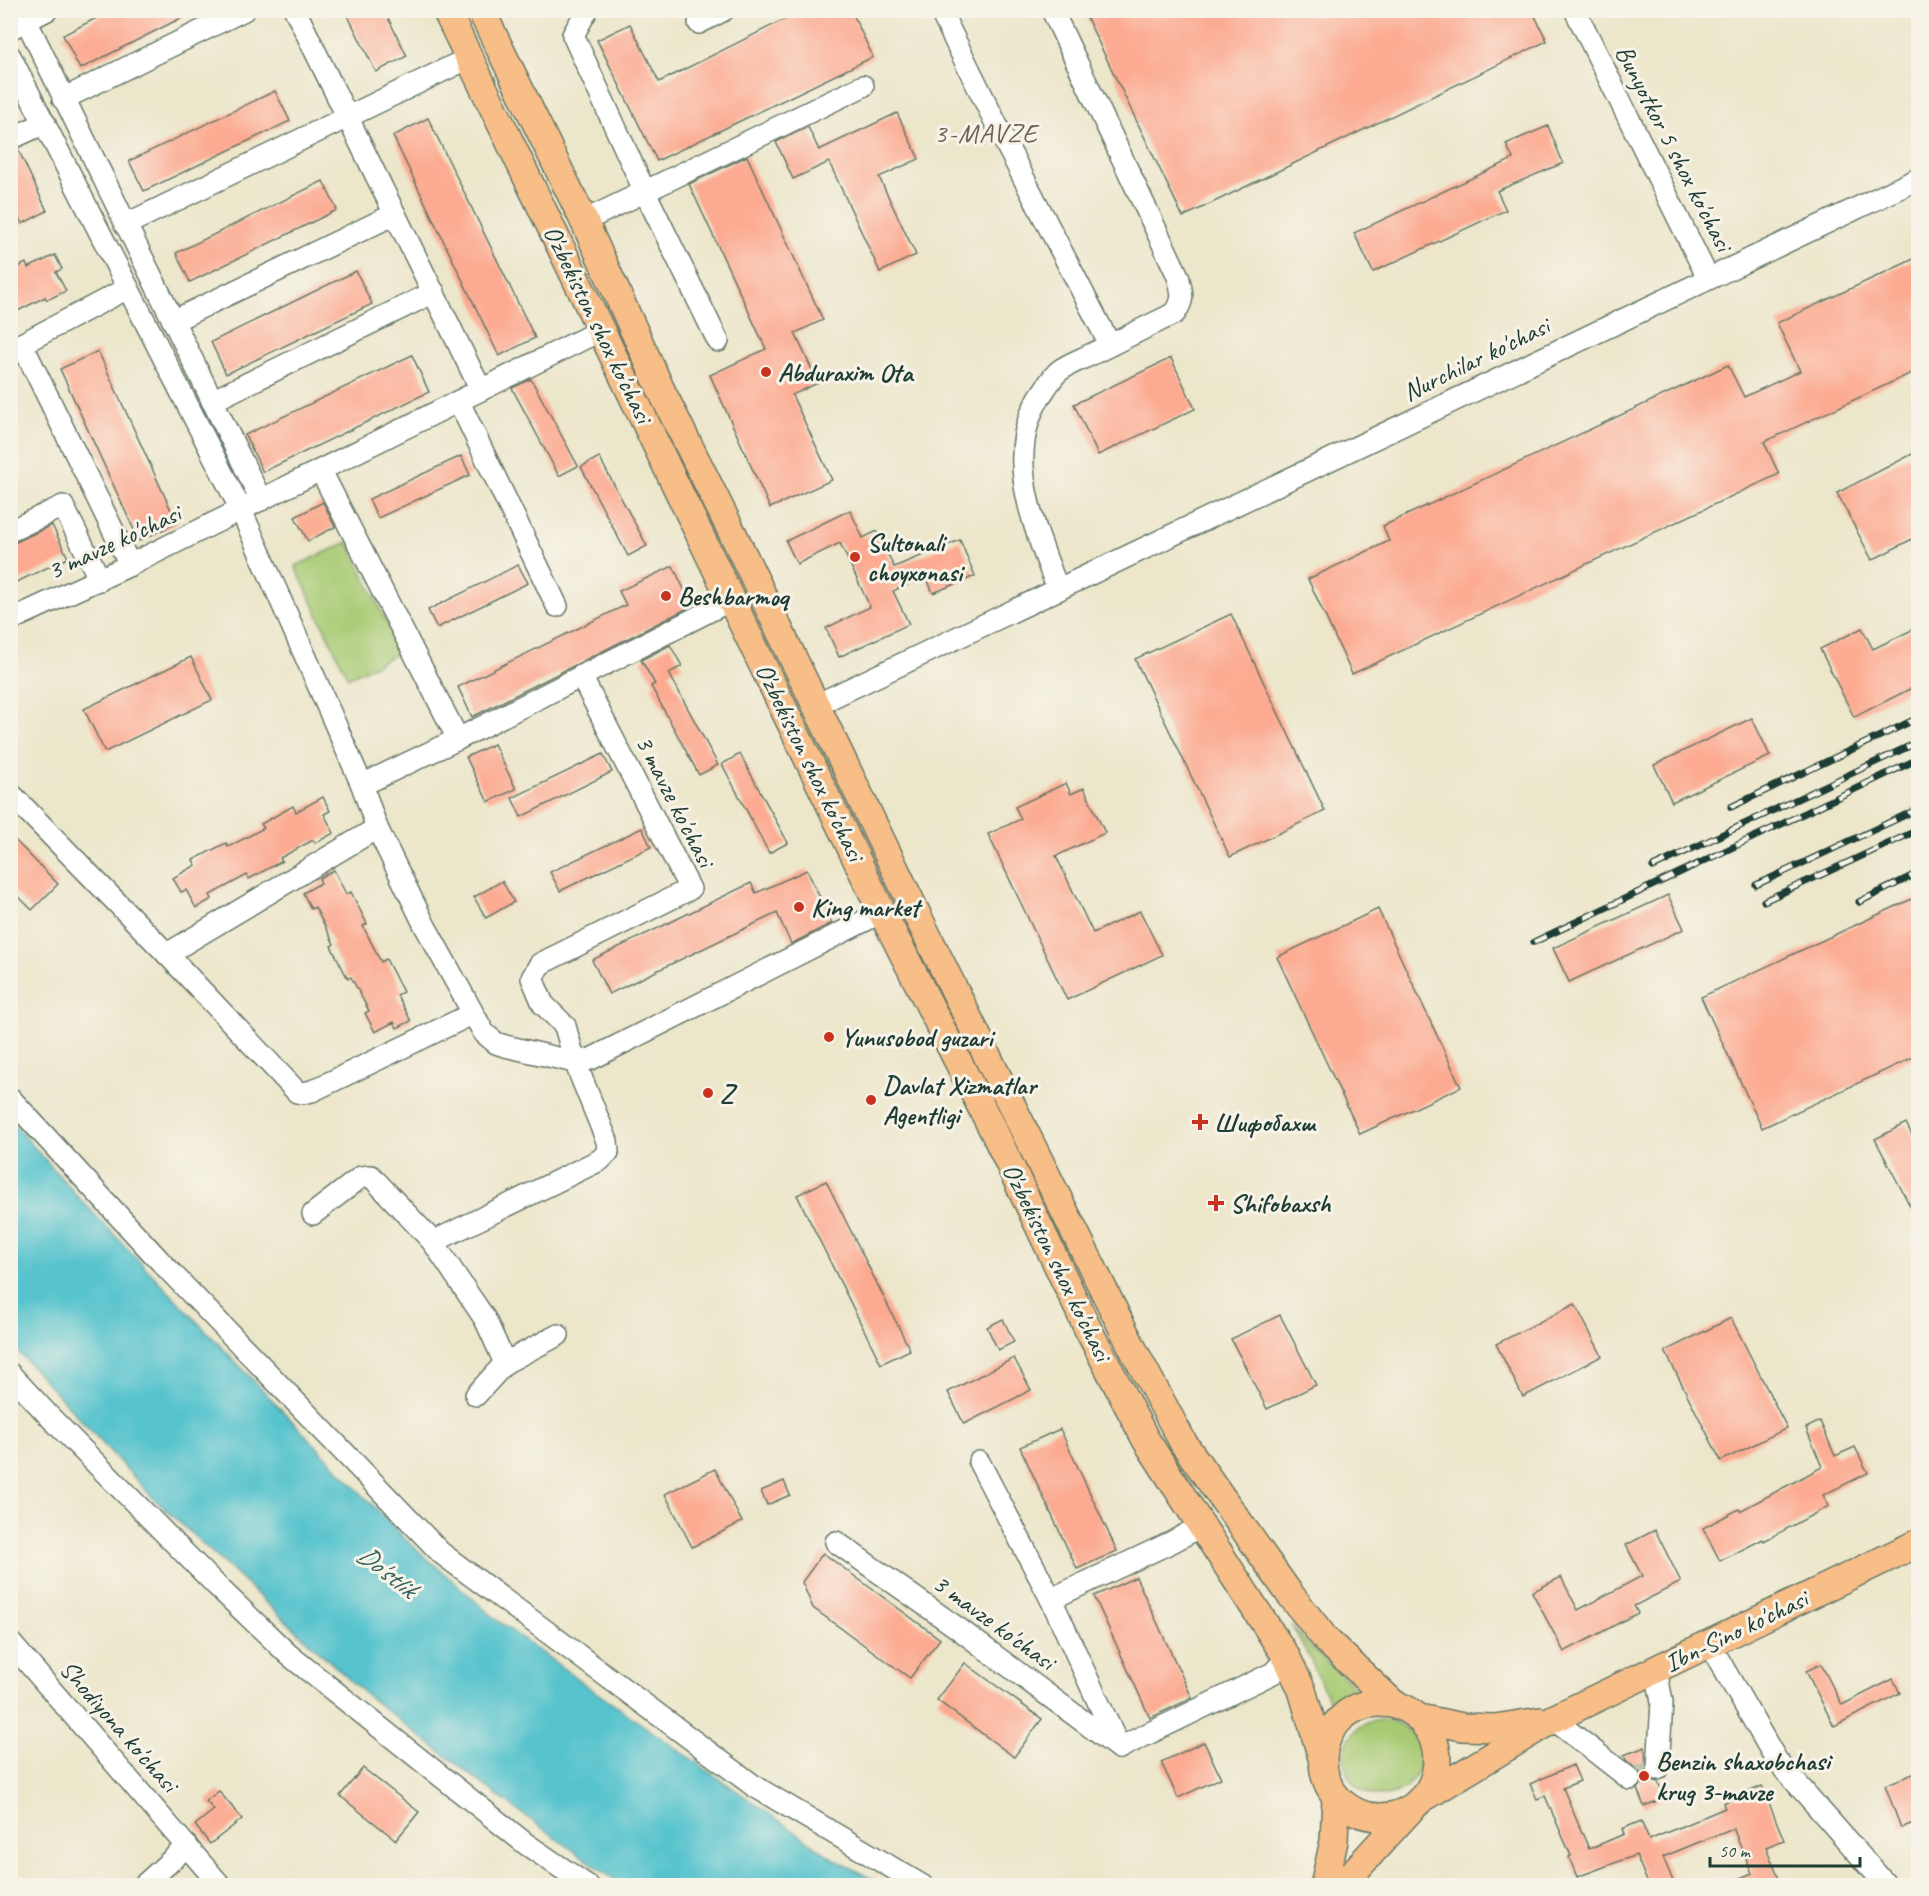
<svg xmlns="http://www.w3.org/2000/svg" width="1929" height="1896" viewBox="0 0 1929 1896" font-family="Caveat,sans-serif">
  <style>
    .green { fill: #a8ca73; stroke: #648454; stroke-width: 1.5 }
    .water { fill: #56c3cd; stroke: #3a8080; stroke-width: 1.5 }
    .building { fill: #fcaa91 }
    .lines { fill: none; stroke-linecap: round; stroke-linejoin: round }
    .minor-tunnel { stroke: #c3c4ac; stroke-width: 21; stroke-dasharray: 21 10; stroke-linecap: butt }
    .minor-casing { stroke: #677868; stroke-width: 24 }
    .major-casing { stroke: #677868; stroke-width: 30 }
    .minor { stroke: #fff; stroke-width: 21 }
    .major { stroke: #f7be88; stroke-width: 27 }
    .rail-casing { stroke: #1f3d34; stroke-width: 7 }
    .rail { stroke: #f7f3e8; stroke-width: 4.5; stroke-dasharray: 14; stroke-linecap: butt }
    .poi-dot { fill: #c8321e; stroke: #f7f3e8; stroke-width: 2 }
    .labels { text-anchor: middle; dominant-baseline: central; stroke-width: 6; stroke-linejoin: round; paint-order: stroke }
    .street-label { font-size: 26px; fill: #1f3d34; stroke: #f7f3e8 }
    .poi-label { font-size: 26px; font-weight: bold; fill: #1f3d34; stroke: #f7f3e8; text-anchor: start }
    .neighbourhood-label { font-size: 27px; letter-spacing: 1.5px; fill: #6c6355; stroke: #f7f3e8 }
    .water-label { font-size: 27px; font-style: italic; fill: #2d5e5a; stroke: #f7f3e8 }
  </style>
  <rect width="100%" height="100%" fill="#f7f3e8"/>
  <filter id="ink" filterUnits="userSpaceOnUse"><feTurbulence type="fractalNoise" baseFrequency=".0167" numOctaves="2"/><feDisplacementMap in="SourceGraphic" scale="12" xChannelSelector="R" yChannelSelector="G"/><feConvolveMatrix kernelMatrix="1 2 1 2 8 2 1 2 1" color-interpolation-filters="sRGB"/></filter>
  <filter id="wash" filterUnits="userSpaceOnUse"><feTurbulence type="fractalNoise" baseFrequency=".008" numOctaves="4" result="noise"/><feDisplacementMap in="SourceGraphic" scale="24" xChannelSelector="R" yChannelSelector="G"/><feGaussianBlur stdDeviation="1.35" result="paint"/><feColorMatrix in="noise" values="0 0 0 0 0 0 0 0 0 0 0 0 0 0 0 0 0 1.4 0 .05"/><feComposite in="paint" operator="in"/></filter>
  <g filter="url(#wash)">
    <rect width="100%" height="100%" fill="#ece6ca"/>
    <!-- green -->
    <g class="green">
      <path d="M348,542L401,652L348,678L295,566Z"/>
      <path d="M1291,1625L1313,1649L1361,1693L1344,1699L1332,1708L1310,1658Z"/>
      <circle cx="1382" cy="1758" r="38"/>
    </g>
    <!-- water -->
    <path class="water" d="M11,1121L78,1197L405,1539L497,1620L590,1688L834,1859L884,1885H622L514,1808L365,1694L153,1498L11,1344Z"/>
    <g id="blocks">
      <!-- building -->
      <g class="building">
        <path d="M112,10H197L80,69L63,35Z"/>
        <path d="M345,10H384L407,56L376,72Z"/>
        <path d="M803,10H806L809,16L821,10H851L873,57L657,161L597,40L630,24L659,82Z"/>
        <path d="M1083,10H1532L1547,41L1183,217Z"/>
        <path d="M275,91L290,121L144,191L129,161Z"/>
        <path d="M897,113L919,159L879,177L916,255L880,272L829,162L793,179L776,142L808,127L819,150Z"/>
        <path d="M428,118L535,338L499,356L393,136Z"/>
        <path d="M1548,126L1563,163L1497,191L1506,210L1373,272L1354,233L1513,159L1506,144Z"/>
        <path d="M18,149L47,211L22,224L10,200V151Z"/>
        <path d="M747,156L823,320L795,333L818,383L792,395L832,480L770,508L710,375L766,349L689,184Z"/>
        <path d="M323,181L337,210L190,282L176,253Z"/>
        <path d="M55,255L62,269L56,272L66,291L47,300L45,297L10,315V271L26,263L28,268Z"/>
        <path d="M1918,257V370L1764,442L1779,474L1352,674L1308,579L1389,541L1383,526L1728,365L1744,397L1800,371L1777,323Z"/>
        <path d="M356,271L372,304L226,374L211,342Z"/>
        <path d="M98,351L177,523L139,541L60,369Z"/>
        <path d="M412,355L429,392L263,472L245,435Z"/>
        <path d="M1171,358L1195,409L1098,455L1074,404Z"/>
        <path d="M531,379L578,466L559,476L512,388Z"/>
        <path d="M1918,451V536L1872,560L1837,493Z"/>
        <path d="M461,456L470,475L378,518L369,499Z"/>
        <path d="M599,457L647,546L628,556L581,467Z"/>
        <path d="M323,502L335,527L308,541L295,517Z"/>
        <path d="M850,510L863,538L877,531L894,567L960,540L975,576L933,593L926,576L893,591L909,624L839,657L826,628L870,607L840,543L797,564L786,541Z"/>
        <path d="M52,525L68,558L10,585V545Z"/>
        <path d="M518,565L528,583L437,628L428,610Z"/>
        <path d="M673,566L692,606L472,717L458,687L626,605L619,591Z"/>
        <path d="M1231,614L1325,811L1230,857L1135,659Z"/>
        <path d="M1918,627V685L1854,717L1820,649L1862,628L1873,649Z"/>
        <path d="M670,645L682,666L669,673L718,765L699,775L651,686L655,684L641,660Z"/>
        <path d="M191,657L212,700L105,752L84,709Z"/>
        <path d="M1752,718L1770,756L1672,802L1654,765Z"/>
        <path d="M494,744L516,789L488,802L466,757Z"/>
        <path d="M603,754L612,772L521,817L512,798Z"/>
        <path d="M740,754L788,843L769,853L722,764Z"/>
        <path d="M1066,783L1071,794L1084,788L1105,833L1056,856L1093,933L1140,911L1162,955L1067,1000L988,834L1021,819L1015,807Z"/>
        <path d="M323,797L330,811L324,814L334,833L315,843L313,840L280,858L282,861L249,879L247,875L210,895L212,899L196,908L186,890L181,892L173,878L196,865L193,860L226,843L228,847L264,828L261,824L293,806L296,812Z"/>
        <path d="M642,828L651,847L560,891L550,872Z"/>
        <path d="M10,835L58,884L32,910L10,888Z"/>
        <path d="M334,870L346,894L351,892L367,924L363,926L381,962L386,959L403,992L397,995L411,1021L397,1028L394,1022L375,1032L365,1013L369,1011L351,977L348,979L331,946L334,944L315,907L311,909L303,893L321,883L319,878Z"/>
        <path d="M807,870L832,923L791,944L777,913L609,994L592,960L751,883L756,893Z"/>
        <path d="M502,881L514,902L486,918L474,897Z"/>
        <path d="M1668,895L1684,929L1569,982L1553,948Z"/>
        <path d="M1918,896V1055L1762,1128L1701,997Z"/>
        <path d="M1378,909L1461,1087L1360,1134L1277,957Z"/>
        <path d="M1906,1123L1918,1147V1221L1875,1139Z"/>
        <path d="M826,1181L910,1350L881,1364L797,1195Z"/>
        <path d="M1575,1304L1602,1356L1523,1397L1496,1344Z"/>
        <path d="M1280,1315L1316,1385L1267,1409L1231,1339Z"/>
        <path d="M1731,1318L1787,1428L1721,1461L1665,1351Z"/>
        <path d="M1003,1319L1014,1342L998,1350L987,1327Z"/>
        <path d="M1014,1358L1031,1390L964,1424L948,1392Z"/>
        <path d="M1820,1421L1835,1456L1855,1447L1868,1473L1823,1495L1829,1506L1764,1541L1763,1539L1720,1561L1703,1528L1739,1509L1740,1511L1822,1467L1806,1428Z"/>
        <path d="M1060,1429L1117,1551L1077,1569L1020,1447Z"/>
        <path d="M715,1469L742,1522L692,1547L665,1494Z"/>
        <path d="M784,1481L790,1495L767,1505L761,1491Z"/>
        <path d="M1655,1530L1681,1582L1634,1606L1638,1613L1564,1652L1532,1592L1561,1577L1578,1610L1642,1576L1626,1545Z"/>
        <path d="M823,1553L940,1639L910,1678L813,1608L802,1582Z"/>
        <path d="M1136,1577L1192,1698L1150,1718L1094,1596Z"/>
        <path d="M965,1663L1042,1719L1014,1757L937,1700Z"/>
        <path d="M1821,1664L1842,1705L1893,1679L1900,1693L1834,1726L1806,1671Z"/>
        <path d="M1204,1742L1221,1778L1178,1798L1161,1762Z"/>
        <path d="M1645,1747L1646,1774L1652,1780L1658,1782L1665,1798L1644,1806L1637,1789L1642,1781V1775L1626,1760L1624,1755Z"/>
        <path d="M1573,1765L1580,1781L1563,1788L1589,1849L1624,1834L1622,1829L1641,1821L1649,1840L1725,1808L1723,1803L1762,1786L1784,1840L1766,1847L1782,1886H1721L1752,1873L1733,1828L1663,1857L1675,1886H1649L1636,1855L1577,1877L1569,1857L1571,1856L1545,1796L1537,1799L1530,1784Z"/>
        <path d="M363,1768L419,1812L396,1840L340,1796Z"/>
        <path d="M1918,1772V1821L1901,1828L1885,1785Z"/>
        <path d="M219,1791L242,1819L210,1844L195,1825L214,1810L206,1801Z"/>
      </g>
    </g>
  </g>
  <g filter="url(#ink)">
    <use href="#blocks" fill-opacity="0" stroke="#677868" stroke-width="1.5"/>
    <g class="lines">
      <!-- minor-tunnel -->
      <path class="minor-tunnel" d="M1630,1779L1658,1769"/>
      <defs>
        <g id="minor">
          <path d="M21,10L261,500"/>
          <path d="M295,10L481,390"/>
          <path d="M940,10L1006,144L1110,345"/>
          <path d="M1052,10L1178,276C1182,292 1185,299 1175,313C1147,327 1120,340 1092,354C1082,359 1068,364 1059,371C1054,375 1049,383 1045,389C999,451 1035,527 1058,590"/>
          <path d="M1575,10L1708,278"/>
          <path d="M586,12L573,35L645,192L718,341"/>
          <path d="M699,23L724,10"/>
          <path d="M10,29L47,10"/>
          <path d="M10,56L241,510L362,785L377,828L425,926L484,1033L496,1043L505,1046L575,1062L591,1059L882,912"/>
          <path d="M63,99L244,10"/>
          <path d="M10,139L45,123"/>
          <path d="M584,221L863,86"/>
          <path d="M125,225L469,58"/>
          <path d="M173,321L395,214"/>
          <path d="M22,344L130,565"/>
          <path d="M12,349L128,288"/>
          <path d="M212,401L434,292"/>
          <path d="M459,402L557,606"/>
          <path d="M321,471L458,739"/>
          <path d="M10,531L63,506L100,580"/>
          <path d="M10,620L130,565L601,330"/>
          <path d="M816,705L1918,179"/>
          <path d="M362,785L458,739L731,600"/>
          <path d="M10,793L167,954L297,1092L302,1093L312,1091L472,1014"/>
          <path d="M167,954L377,828"/>
          <path d="M10,1098L160,1261L441,1553L754,1786L923,1886"/>
          <path d="M313,1214L361,1177L371,1176L433,1242L600,1160L608,1152L607,1141L575,1062L565,1026L543,1004L532,978L540,964L690,889L581,676"/>
          <path d="M433,1242L485,1319L505,1363L476,1395"/>
          <path d="M505,1363L558,1335"/>
          <path d="M10,1374L51,1418L217,1586L289,1655L526,1844L588,1886"/>
          <path d="M979,1462L1051,1599"/>
          <path d="M836,1542L959,1629L1119,1748"/>
          <path d="M10,1642L221,1886"/>
          <path d="M1709,1643L1777,1761L1887,1886"/>
          <path d="M1656,1669L1662,1702L1658,1769"/>
          <path d="M1553,1719L1630,1779"/>
          <path d="M1118,1745L1051,1599L1172,1542L1201,1526"/>
          <path d="M1119,1748L1273,1673L1287,1658"/>
          <path d="M143,1886L187,1846"/>
        </g>
        <g id="major">
          <path d="M446,10L882,912L996,1136L1088,1329L1146,1440L1287,1658L1302,1690L1322,1758"/>
          <path d="M481,10L584,221L663,394L734,536L925,931L1134,1351L1184,1444L1289,1593L1327,1641L1395,1705"/>
          <circle cx="1380" cy="1760" r="57"/>
          <path d="M1419,1718L1463,1727L1495,1728L1540,1721"/>
          <path d="M1420,1800L1553,1719L1918,1543"/>
          <path d="M1324,1886L1334,1841L1336,1797"/>
          <path d="M1341,1886L1413,1807"/>
        </g>
      </defs>
      <!-- minor casing -->
      <use href="#minor" class="minor-casing"/>
      <!-- major casing -->
      <use href="#major" class="major-casing"/>
      <!-- minor -->
      <use href="#minor" class="minor"/>
      <!-- major -->
      <use href="#major" class="major"/>
      <defs>
        <g id="rail">
          <path d="M1731,807L1918,718"/>
          <path d="M1653,867L1918,742"/>
          <path d="M1756,885L1918,809"/>
          <path d="M1764,901L1918,830"/>
          <path d="M1859,902L1918,873"/>
          <path d="M1534,942L1918,759"/>
        </g>
      </defs>
      <!-- rail casing -->
      <use href="#rail" class="rail-casing"/>
      <!-- rail -->
      <use href="#rail" class="rail"/>
    </g>
  </g>
  <!-- markers -->
  <g class="poi-dot">
    <circle cx="766" cy="372" r="6"/>
    <circle cx="855" cy="557" r="6"/>
    <circle cx="666" cy="596" r="6"/>
    <circle cx="799" cy="907" r="6"/>
    <circle cx="829" cy="1037" r="6"/>
    <circle cx="708" cy="1093" r="6"/>
    <circle cx="871" cy="1100" r="6"/>
    <path d="M1197 1113h6v6h6v6h-6v6h-6v-6h-6v-6h6z"/>
    <path d="M1213 1194h6v6h6v6h-6v6h-6v-6h-6v-6h6z"/>
    <circle cx="1644" cy="1776" r="6"/>
  </g>
  <g class="labels">
    <!-- street labels -->
    <g class="street-label">
      <text transform="translate(1674 148) rotate(63)">Bunyotkor 5 shox ko'chasi</text>
      <text transform="translate(598 324) rotate(64)">O'zbekiston shox ko'chasi</text>
      <text transform="translate(1476 359) rotate(-26)">Nurchilar ko'chasi</text>
      <text transform="translate(114 542) rotate(-25)">3 mavze ko'chasi</text>
      <text transform="translate(810 762) rotate(64)">O'zbekiston shox ko'chasi</text>
      <text transform="translate(675 801) rotate(63)">3 mavze ko'chasi</text>
      <text transform="translate(1057 1262) rotate(64)">O'zbekiston shox ko'chasi</text>
      <text transform="translate(994 1622) rotate(36)">3 mavze ko'chasi</text>
      <text transform="translate(1736 1631) rotate(-26)">Ibn-Sino ko'chasi</text>
      <text transform="translate(119 1726) rotate(49)">Shodiyona ko'chasi</text>
    </g>
    <!-- poi labels -->
    <g class="poi-label">
      <text x="778" y="372">Abduraxim Ota</text>
      <text x="867" y="542">Sultonali<tspan x="867" dy="30">choyxonasi</tspan></text>
      <text x="678" y="596">Beshbarmoq</text>
      <text x="811" y="907">King market</text>
      <text x="841" y="1037">Yunusobod guzari</text>
      <text x="883" y="1085">Davlat Xizmatlar<tspan x="883" dy="30">Agentligi</tspan></text>
      <text x="720" y="1093">Z</text>
      <text x="1214" y="1122">Шифобахш</text>
      <text x="1230" y="1203">Shifobaxsh</text>
      <text x="1656" y="1761">Benzin shaxobchasi<tspan x="1656" dy="30">krug 3-mavze</tspan></text>
    </g>
    <!-- neighbourhood labels -->
    <g class="neighbourhood-label">
      <text x="986" y="133">3-MAVZE</text>
    </g>
    <!-- water labels -->
    <g class="water-label">
      <text transform="translate(387 1571) rotate(38)">Do'stlik</text>
    </g>
  </g>
  <!-- margin -->
  <rect width="1929" height="1896" fill="none" stroke="#f7f3e8" stroke-width="36"/>
  <!-- scale -->
  <path d="M1710 1857v9h150v-9" fill="none" stroke="#1f3d34" stroke-width="3"/>
  <text x="1719" y="1857" font-size="18" fill="#1f3d34" stroke="#f7f3e8" stroke-width="4.5" paint-order="stroke">50 m</text>
</svg>
